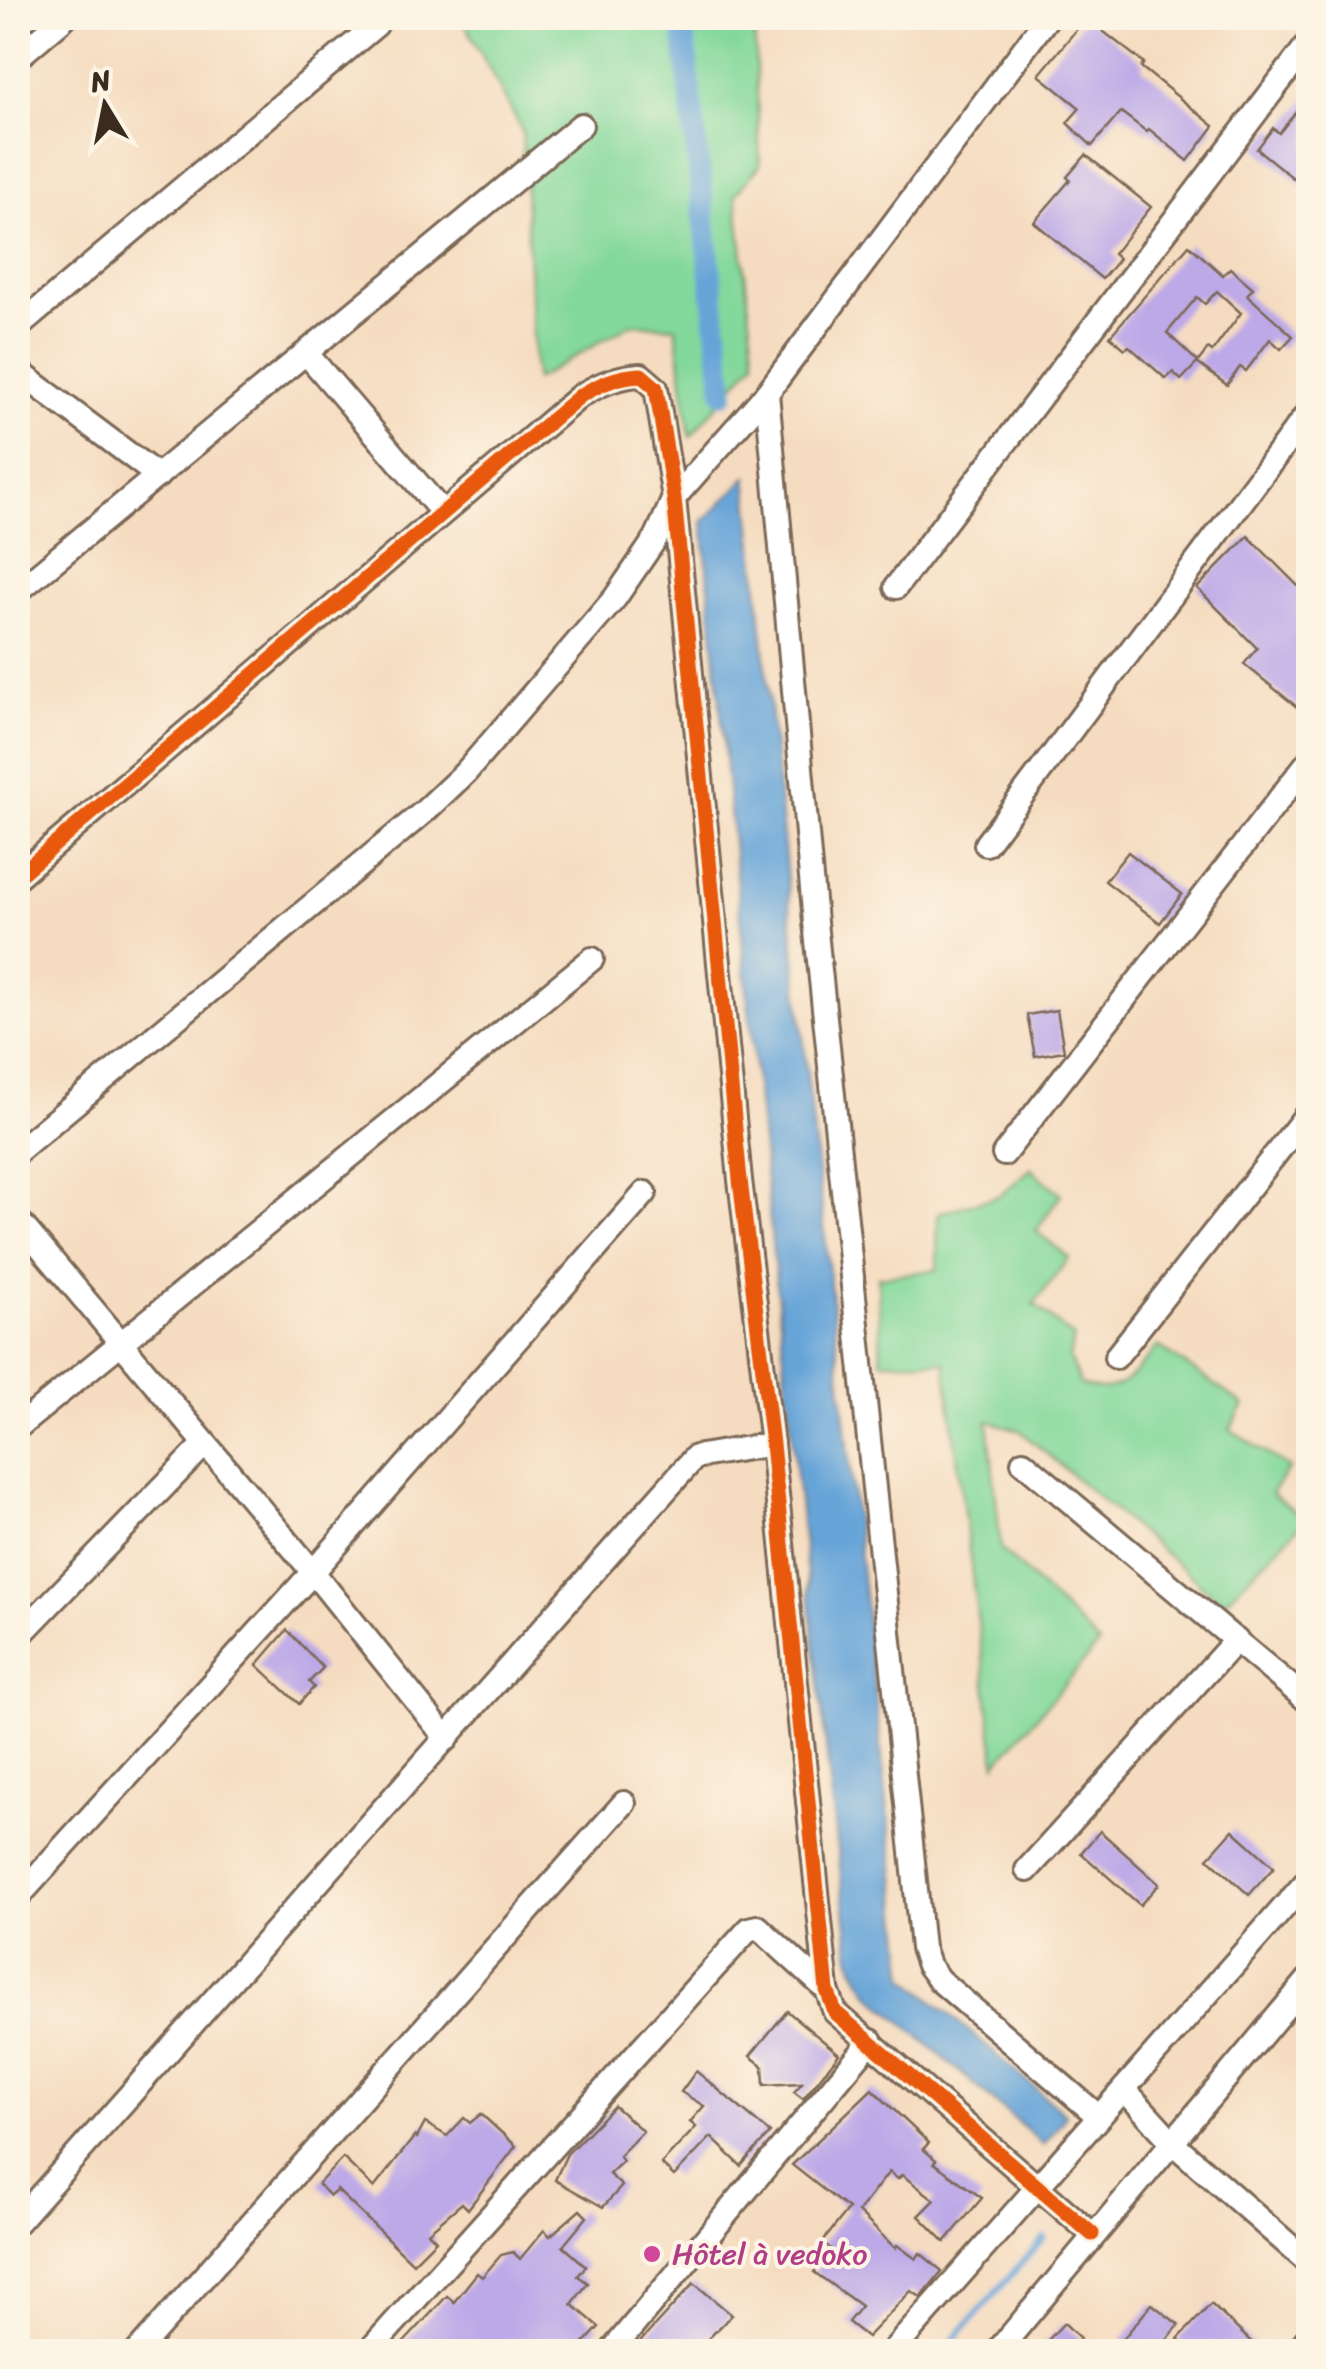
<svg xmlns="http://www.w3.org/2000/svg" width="1326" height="2369" viewBox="0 0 1326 2369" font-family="Sriracha,sans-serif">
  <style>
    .green { fill: #83d89b; stroke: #5f815c; stroke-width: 2.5 }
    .water { fill: #66a4d8; stroke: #50677b; stroke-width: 2.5 }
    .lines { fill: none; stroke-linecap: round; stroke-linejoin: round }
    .stream { stroke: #66a4d8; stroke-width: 6 }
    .canal { stroke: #66a4d8; stroke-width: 22 }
    .building { fill: #bda9e7 }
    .minor-casing { stroke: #7c6857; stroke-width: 28 }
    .minor { stroke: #fff; stroke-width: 22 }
    .cycleway-casing { stroke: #fcf5e5; stroke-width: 21 }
    .cycleway { stroke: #e8590c; stroke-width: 15 }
    .hotel-dot { fill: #d1479c; stroke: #fcf5e5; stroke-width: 4 }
    .labels { text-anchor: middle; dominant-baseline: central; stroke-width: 8; stroke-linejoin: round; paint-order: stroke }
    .hotel-label { font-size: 30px; fill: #b23c85; stroke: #fcf5e5; text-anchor: start }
  </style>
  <rect width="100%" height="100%" fill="#fcf5e5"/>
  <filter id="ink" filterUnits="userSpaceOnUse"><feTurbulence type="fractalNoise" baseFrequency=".01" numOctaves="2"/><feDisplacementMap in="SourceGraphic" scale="20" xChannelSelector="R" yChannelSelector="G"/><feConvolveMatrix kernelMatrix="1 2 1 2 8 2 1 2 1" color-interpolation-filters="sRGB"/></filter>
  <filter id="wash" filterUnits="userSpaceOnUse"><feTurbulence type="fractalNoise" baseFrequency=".0048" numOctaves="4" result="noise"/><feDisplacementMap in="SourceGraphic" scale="40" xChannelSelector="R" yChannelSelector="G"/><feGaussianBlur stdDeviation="2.25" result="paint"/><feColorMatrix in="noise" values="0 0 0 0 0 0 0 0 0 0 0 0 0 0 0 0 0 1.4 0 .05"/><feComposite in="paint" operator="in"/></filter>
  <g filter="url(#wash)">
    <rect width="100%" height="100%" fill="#f5dcc0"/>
    <!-- green -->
    <g class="green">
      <path d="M454,18H754L760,165L736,194L755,361L690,437L676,327L631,324L535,380L522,130L465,24Z"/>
      <path d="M1031,1169L1061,1194L1036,1231L1069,1258L1034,1304L1074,1338L1069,1359L1081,1385C1122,1399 1133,1374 1158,1346L1244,1405L1230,1429L1289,1468L1271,1494L1306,1520L1223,1603L1019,1430L988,1421L1001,1549L1099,1644L996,1764L945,1362L881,1361L878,1277L937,1270L938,1213L999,1196Z"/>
    </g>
    <!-- water -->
    <path class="water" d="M747,477L801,1017L906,1977L1066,2115L1044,2145L870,1994L854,1967L850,1952C793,1477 747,1000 703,522Z"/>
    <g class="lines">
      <!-- stream -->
      <path class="stream" d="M943,2352L1044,2238"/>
      <!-- canal -->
      <path class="canal" d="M682,18L724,393"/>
    </g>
    <g id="blocks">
      <!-- building -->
      <g class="building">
        <path d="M1086,18L1144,63L1141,67L1214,126L1188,161L1149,129L1147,132L1121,112L1092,146L1067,123L1080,108L1039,75Z"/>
        <path d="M1308,97V190L1257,149L1273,128L1279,133Z"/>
        <path d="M1086,155L1151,207L1113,254L1119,259L1102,279L1034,222L1070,180L1067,177Z"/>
        <path d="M1189,245L1223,275L1230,268L1253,288L1247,295L1293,336L1281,349L1270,339L1246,371L1240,367L1227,385L1197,363L1208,349L1212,352L1241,313L1217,291L1205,304L1197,297L1167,333L1198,362L1181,380L1173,372L1166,379L1129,346L1125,349L1110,336Z"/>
        <path d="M1248,536L1303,591L1298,596L1308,604V716L1244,664L1257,648L1197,588Z"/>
        <path d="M1128,852L1182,894L1160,923L1105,881Z"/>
        <path d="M1057,1010L1064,1051L1035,1056L1027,1015Z"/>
        <path d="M287,1630L323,1668L309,1682L314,1687L299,1704L257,1665Z"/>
        <path d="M1233,1830L1274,1867L1249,1895L1208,1858Z"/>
        <path d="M1100,1831L1159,1884L1140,1905L1081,1853Z"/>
        <path d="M787,2011L839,2054L803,2099L794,2092L802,2083L764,2085L763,2066L750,2056Z"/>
        <path d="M696,2071L770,2133L741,2166L711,2137L674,2176L661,2164L696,2127L690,2122L704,2106L681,2092Z"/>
        <path d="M872,2089L929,2143L923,2149L936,2160L934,2163L982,2198L945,2242L919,2216L935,2200L902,2175L898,2179L889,2172L858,2212L895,2248L897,2245L916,2259L920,2253L942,2271L921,2297L911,2291L867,2337L848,2322L861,2306L814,2272L832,2250L822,2243L848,2209L792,2165Z"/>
        <path d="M614,2106L643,2131L619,2156L623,2161L609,2174L622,2186L603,2207L555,2180L567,2154Z"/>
        <path d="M481,2114L516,2146L468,2209L462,2203L428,2232L436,2240L413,2263L337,2190L330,2196L318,2184L343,2158L374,2188L415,2136L417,2138L425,2123L447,2136L464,2118L470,2123Z"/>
        <path d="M580,2210L587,2217L563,2246L586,2266L578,2276L588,2283L572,2304L599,2327L576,2352H395L447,2296L454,2302L477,2273L482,2277L501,2255L513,2252L520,2259L544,2230L550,2236Z"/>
        <path d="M694,2283L732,2315L695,2352H631Z"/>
        <path d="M1152,2304L1179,2325L1157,2352H1136L1122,2340Z"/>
        <path d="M1211,2304L1262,2352H1191L1178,2339Z"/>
        <path d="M1064,2323L1080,2338L1068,2352H1037Z"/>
      </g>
    </g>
  </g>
  <g filter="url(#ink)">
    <use href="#blocks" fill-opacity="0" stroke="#7c6857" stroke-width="2.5"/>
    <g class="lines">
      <defs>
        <g id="minor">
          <path d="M18,57L64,18"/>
          <path d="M18,327L376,25"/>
          <path d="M307,354L442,512"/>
          <path d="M18,371L158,476"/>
          <path d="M767,393L815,922L922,1948L928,1965L939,1980L1098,2116"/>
          <path d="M896,587L1308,44"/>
          <path d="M18,591L581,125"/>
          <path d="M986,844L1308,413"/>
          <path d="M18,876L580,396C600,384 618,376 641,375L656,388L674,498L740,1180L772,1444L827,1990L835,2012L1092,2234"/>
          <path d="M18,1151L426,810L466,772L615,598L656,538L674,498L767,393L1047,18"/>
          <path d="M1004,1154L1308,762"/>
          <path d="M18,1220L313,1572L447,1739"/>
          <path d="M1116,1357L1308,1113"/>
          <path d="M18,1427L592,959"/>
          <path d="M1023,1462L1308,1701"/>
          <path d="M18,1637L205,1444"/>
          <path d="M1027,1870L1236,1640"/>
          <path d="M18,1897L313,1572L645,1193"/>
          <path d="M1124,2089L1174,2144L1308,2262"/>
          <path d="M18,2221L695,1457L772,1444"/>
          <path d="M137,2352L624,1803"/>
          <path d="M368,2352L749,1929L758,1927L827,1990"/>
          <path d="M611,2352L871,2041"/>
          <path d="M892,2352L1308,1880"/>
          <path d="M997,2352L1308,1980"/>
          <path d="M1297,2352L1308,2338"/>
        </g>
      </defs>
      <!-- minor casing -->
      <use href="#minor" class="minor-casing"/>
      <!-- minor -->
      <use href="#minor" class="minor"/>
      <defs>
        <path id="cycleway" d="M18,876L580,396C600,384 618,376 641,375L656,388L674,498L740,1180L772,1444L827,1990L835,2012L1092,2234"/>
      </defs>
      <!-- cycleway casing -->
      <use href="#cycleway" class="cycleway-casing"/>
      <!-- cycleway -->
      <use href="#cycleway" class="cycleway"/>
    </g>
  </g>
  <!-- markers -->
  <circle class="hotel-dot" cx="652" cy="2254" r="10"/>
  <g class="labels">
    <!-- hotel labels -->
    <g class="hotel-label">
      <text x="672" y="2254">Hôtel à vedoko</text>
    </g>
  </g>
  <!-- margin -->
  <rect width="1326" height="2369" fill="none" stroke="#fcf5e5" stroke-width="60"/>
  <!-- north arrow -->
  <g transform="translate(105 105) rotate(350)" stroke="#fcf5e5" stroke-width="8" paint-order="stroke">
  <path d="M0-8L18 38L0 25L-18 38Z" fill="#3b2a1e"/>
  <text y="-15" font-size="28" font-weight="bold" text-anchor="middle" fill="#3b2a1e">N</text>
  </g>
</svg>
